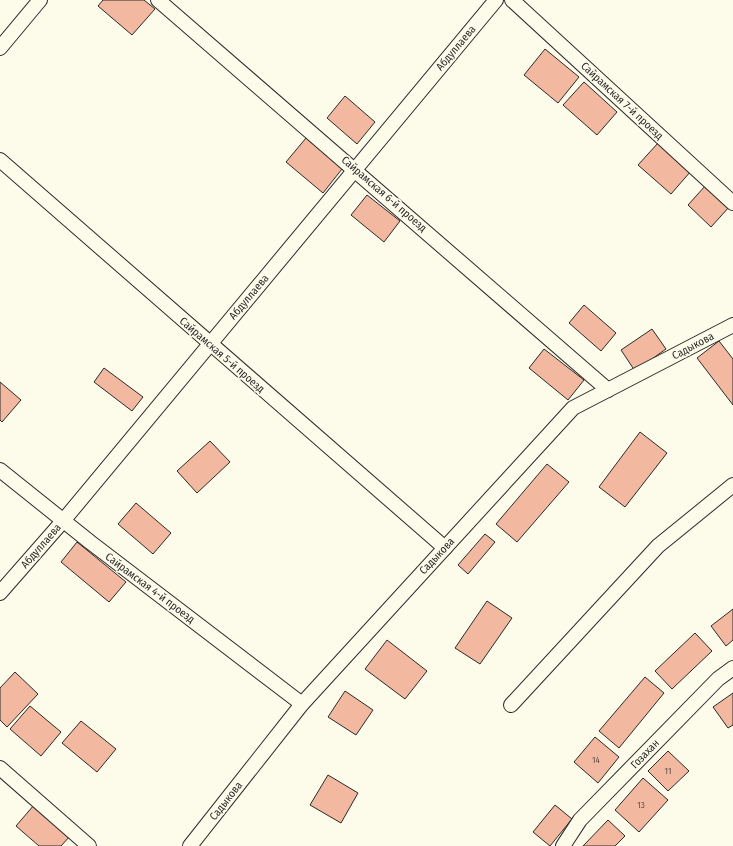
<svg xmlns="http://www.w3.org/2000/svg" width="733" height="846" viewBox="0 0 733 846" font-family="'Fira Sans Condensed',sans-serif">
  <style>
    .building { fill: #f2b8a0; stroke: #2b2b2b }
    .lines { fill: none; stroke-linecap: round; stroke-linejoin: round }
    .street-casing { stroke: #2b2b2b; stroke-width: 16 }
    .street { stroke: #fdfbea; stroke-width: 14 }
    .labels { text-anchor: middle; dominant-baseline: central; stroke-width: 3; stroke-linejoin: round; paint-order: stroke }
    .number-label { font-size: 9px; fill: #5d4e48 }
    .street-label { font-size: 11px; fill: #2b2b2b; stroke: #fdfbea }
  </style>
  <rect width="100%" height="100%" fill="#fdfbea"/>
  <!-- building -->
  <g class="building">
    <path d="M103,0H144L155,9L132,35L98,6Z"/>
    <path d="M545,49L579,77L558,103L524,75Z"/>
    <path d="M584,82L617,112L597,135L563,105Z"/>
    <path d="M345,96L375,122L357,144L327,118Z"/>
    <path d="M306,138L342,169L323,193L286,162Z"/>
    <path d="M658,143L691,171L671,194L638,165Z"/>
    <path d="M706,185L730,206L711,227L688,205Z"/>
    <path d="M367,195L400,221L384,242L351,215Z"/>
    <path d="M584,305L616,333L601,351L569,323Z"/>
    <path d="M652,329L666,349L635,371L621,350Z"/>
    <path d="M719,341L733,359V405L697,358Z"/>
    <path d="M544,349L584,380L568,400L529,368Z"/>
    <path d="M104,368L143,397L132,411L94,382Z"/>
    <path d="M0,382L21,400L2,422L0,420Z"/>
    <path d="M640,432L667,453L625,507L599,487Z"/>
    <path d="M210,441L230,462L197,493L177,471Z"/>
    <path d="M547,464L569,482L517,542L496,524Z"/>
    <path d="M136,503L171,533L153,554L118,524Z"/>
    <path d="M485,534L495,542L468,574L458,565Z"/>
    <path d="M77,542L126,582L109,602L61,562Z"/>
    <path d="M487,601L512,618L480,664L455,648Z"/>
    <path d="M733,609V640L726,646L711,626Z"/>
    <path d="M695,633L712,651L672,689L655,671Z"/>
    <path d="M387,640L427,671L405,699L365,669Z"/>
    <path d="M15,672L38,694L7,727L0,720V688Z"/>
    <path d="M645,677L664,693L619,748L599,731Z"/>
    <path d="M345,691L373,710L356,735L328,717Z"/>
    <path d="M733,693V725L728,728L713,707Z"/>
    <path d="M30,706L61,732L41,756L10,729Z"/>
    <path d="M81,721L116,749L97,772L62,743Z"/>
    <path d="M595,737L619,757L598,783L574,762Z"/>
    <path d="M668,751L689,771L668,791L648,771Z"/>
    <path d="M328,775L358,793L341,823L310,805Z"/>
    <path d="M643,778L668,800L639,832L615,810Z"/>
    <path d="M34,805L70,836L61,846H39L16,826Z"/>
    <path d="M555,805L572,819L550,846L533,832Z"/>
    <path d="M608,820L625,836L615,846H583Z"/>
  </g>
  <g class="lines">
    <defs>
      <g id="street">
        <path d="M158,0L608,390"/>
        <path d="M512,0L733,203"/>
        <path d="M0,48L40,0"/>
        <path d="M0,160L445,548"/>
        <path d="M0,470L90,542L302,704"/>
        <path d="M0,593L63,521L496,0"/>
        <path d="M511,705L658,546L733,485"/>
        <path d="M0,768L89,846"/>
        <path d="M190,846L302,704L573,408L733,325"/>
        <path d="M563,846L580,820L718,679L733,668"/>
      </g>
    </defs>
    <!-- street casing -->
    <use href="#street" class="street-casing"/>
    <!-- street -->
    <use href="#street" class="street"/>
  </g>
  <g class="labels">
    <!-- number labels -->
    <g class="number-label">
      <text x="596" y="760">14</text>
      <text x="668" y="771">11</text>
      <text x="641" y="805">13</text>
    </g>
    <!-- street labels -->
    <g class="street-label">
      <text transform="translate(456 48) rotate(-50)">Абдуллаева</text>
      <text transform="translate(622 101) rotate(43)">Сайрамская 7-й проезд</text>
      <text transform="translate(384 194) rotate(41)">Сайрамская 6-й проезд</text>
      <text transform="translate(249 297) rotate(-50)">Абдуллаева</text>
      <text transform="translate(693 346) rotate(-28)">Садыкова</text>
      <text transform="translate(222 355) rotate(41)">Сайрамская 5-й проезд</text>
      <text transform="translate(41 546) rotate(-49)">Абдуллаева</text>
      <text transform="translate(437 556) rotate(-47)">Садыкова</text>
      <text transform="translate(150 588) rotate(37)">Сайрамская 4-й проезд</text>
      <text transform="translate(645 754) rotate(-46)">Гозахан</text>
      <text transform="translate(226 801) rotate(-52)">Садыкова</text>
    </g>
  </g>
</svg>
